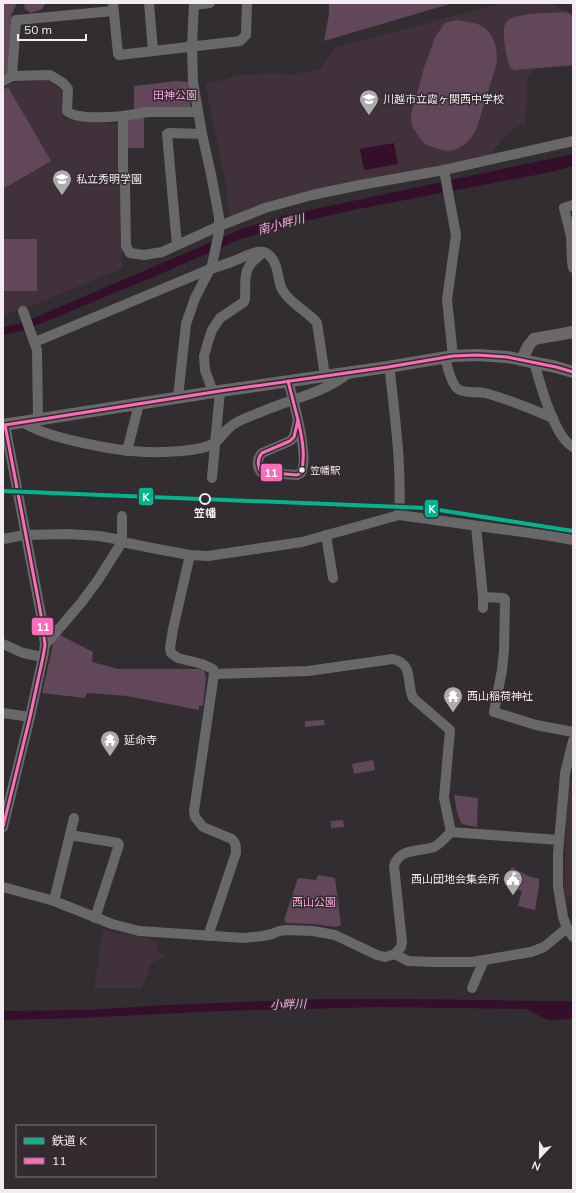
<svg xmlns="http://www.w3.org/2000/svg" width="576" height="1193" viewBox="0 0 576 1193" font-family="Mulish,'Noto Sans JP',sans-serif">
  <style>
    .built { fill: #40313b }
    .green { fill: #62475a }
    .water { fill: #350e2b }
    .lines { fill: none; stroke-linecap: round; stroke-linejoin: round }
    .minor { stroke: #696869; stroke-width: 10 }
    .major { stroke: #6c686a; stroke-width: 12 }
    .bus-1-casing { stroke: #342b31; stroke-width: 6 }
    .bus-1 { stroke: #fb6dba; stroke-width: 3 }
    .rail-1-casing { stroke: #342b31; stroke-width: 7 }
    .rail-1 { stroke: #00b48d; stroke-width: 4 }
    .bus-dot { fill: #f3edf1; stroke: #342b31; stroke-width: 1.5 }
    .stop-dot { fill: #342b31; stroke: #f3edf1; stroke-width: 2 }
    .labels { text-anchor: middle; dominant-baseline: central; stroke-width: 3; stroke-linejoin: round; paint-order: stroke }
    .bus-label { font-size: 10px; fill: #f3edf1; stroke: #342b31; text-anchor: start }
    .park-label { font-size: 11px; fill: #f4a9de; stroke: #342b31 }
    .poi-label { font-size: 11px; fill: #f3edf1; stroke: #342b31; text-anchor: start }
    .stop-label { font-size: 11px; font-weight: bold; fill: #f3edf1; stroke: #342b31 }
    .water-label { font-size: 12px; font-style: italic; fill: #f2a7dc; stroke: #342b31 }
    .line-badge { stroke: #342b31; stroke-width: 1.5 }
    .badge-label { font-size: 11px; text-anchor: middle; font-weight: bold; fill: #fff }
  </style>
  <rect width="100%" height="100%" fill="#322d30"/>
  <!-- built -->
  <g class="built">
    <path d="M503,3H549L573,14V66L535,69L529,75L527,80L526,124L516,127L509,132L497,145L490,155L234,216H230L225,181L205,83L224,80L236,75L281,73L288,75L320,69L334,48Z"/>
    <path d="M48,80L65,93L63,119L119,124L123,268L43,301L3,316V87L12,82Z"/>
    <path d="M569,780L573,781V897H565L564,887L566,822Z"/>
    <path d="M103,930L157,940V953L166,955L162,959L151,963L142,988H94Z"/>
  </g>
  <!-- green -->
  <g class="green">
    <path d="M3,3H17L11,16L9,72L3,75Z"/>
    <path d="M24,3H48L45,4L42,9L31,13L25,9Z"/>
    <path d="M329,3H453L324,41L329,14Z"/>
    <path d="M566,12L573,16V65L514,70L510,67C506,58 500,28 507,21C518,12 552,13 566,12Z"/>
    <path d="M457,20C466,22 475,22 482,26C495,34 499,53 496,66L476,130L471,138L464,145L455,150L446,151L426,145L419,137L412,126L411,115L424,68L435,37L445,23Z"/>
    <path d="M176,81L188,82L191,110L134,111V86Z"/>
    <path d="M8,87L51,161L3,189V90Z"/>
    <path d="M144,115V148H126V117Z"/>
    <rect x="3" y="239" width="34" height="52"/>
    <path d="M60,635L93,652L92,662L118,669H202L204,670L206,677L203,706H199V710L127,696L87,693L85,698L42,693L54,640Z"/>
    <path d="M324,720L325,725L305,727V721Z"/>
    <path d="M373,760L375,770L354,774L352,764Z"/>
    <path d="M454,795L478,798L477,827L466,825L461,823L457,812Z"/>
    <path d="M343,820L344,827L331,828V821Z"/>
    <path d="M512,867L528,876L539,879V886L535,910L518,906L522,891L505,885L510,870Z"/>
    <path d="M318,875L335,878L341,925L336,927L313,924L287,923L284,920L298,878L316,880Z"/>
  </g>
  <!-- water -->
  <g class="water">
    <path d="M394,143L398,164L364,170L360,149Z"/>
    <path d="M573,154V166L551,172L353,210L301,222L264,233L243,238L153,277L25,330L3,335V327L18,324L36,317L242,229L287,215Z"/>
    <path d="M321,999H410L540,1001H573V1019L548,1020L525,1009L379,1007L220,1011L78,1018L3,1020V1011L89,1010L166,1005Z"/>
  </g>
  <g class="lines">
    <!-- minor -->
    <g class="minor">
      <path d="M113,3L118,54L119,55L240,41L246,35L247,3"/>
      <path d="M149,3L153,51"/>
      <path d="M194,5L210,3"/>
      <path d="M12,76L16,20H17L113,11"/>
      <path d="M3,81L12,76L50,75L63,83L68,89L67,111C76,120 110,117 123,116V170L125,185L126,246L130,253L144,255L162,252L219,226L245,216L265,208L312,195L355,186L444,170L573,141"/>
      <path d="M123,116L148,112H197"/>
      <path d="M444,170L456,235L447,300L453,356"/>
      <path d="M573,205L564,208L571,236L572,262L573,268"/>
      <path d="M177,245L167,134L169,133L202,134"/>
      <path d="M23,311L37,350L38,419"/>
      <path d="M35,342L210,269C218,267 226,264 234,261C249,255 266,242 275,264C279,272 278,284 283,291C291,304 307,311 317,323L325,376"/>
      <path d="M445,357C447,366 451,384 458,389C465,394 477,391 485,393C508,399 531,409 553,418"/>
      <path d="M534,362C540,383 554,437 573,447"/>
      <path d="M388,367L390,372C395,419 402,467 399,515"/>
      <path d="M288,381C293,399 310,458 301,473L297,475L267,473L261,472C256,466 257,458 262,453L290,441L294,437L298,420"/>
      <path d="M213,392L205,370L204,356L208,342L212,330L220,318L244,302L245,299C246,288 243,275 250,265C253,260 259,257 263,252"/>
      <path d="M178,397L186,324L195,298L212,265L219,232V217L211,174L202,134L193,82L192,46L194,3"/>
      <path d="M22,422C42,434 65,439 88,444C121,451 148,454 182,451C192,450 205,449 214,443C220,440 224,432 229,428C237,420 251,416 261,412C291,399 325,393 350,372"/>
      <path d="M127,451L139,404"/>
      <path d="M212,478L220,391"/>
      <path d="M476,526L483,597L503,598L505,599L504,651L502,670L494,712L536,725L573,732"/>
      <path d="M326,535L333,578"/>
      <path d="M3,539L25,535L68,534L99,536L116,539L122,542L157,549L190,555L208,556L302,542L399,515L551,536L573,540"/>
      <path d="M190,555L173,629L170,648L171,653L178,658L202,664L213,669L214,674L194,811L195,817L203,827L232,839C236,843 236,847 236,853L208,936"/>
      <path d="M483,608V597"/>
      <path d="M3,644L23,653L43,657"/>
      <path d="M45,645L81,603L98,580L122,542V516"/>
      <path d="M214,674L308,671L393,659C414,664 406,683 413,698L450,730L444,798L451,832L559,840"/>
      <path d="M3,713L30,717"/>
      <path d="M573,741L565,773L564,786L558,853V887L563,917L567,928L573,937"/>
      <path d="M3,827L30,717L43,657L45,645L42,620L5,425"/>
      <path d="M70,835L118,843L119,845L95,918"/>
      <path d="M3,887L54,901L112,924L139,931L244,938L263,936L272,934L279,931L287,930L313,931L335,935L377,955L385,957L395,954L401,947L402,942L394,866C399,848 419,852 434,847C440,844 446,837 451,832"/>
      <path d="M54,901L74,818"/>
      <path d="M395,954L408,961L432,962H472L484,960L531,952L544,947L567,928"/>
      <path d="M472,988L484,960"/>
    </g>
    <!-- major -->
    <g class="major">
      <path d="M522,359L529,345L534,339L573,332"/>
      <path d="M3,425L220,391L388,367L453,356L477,355L507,357L556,367L573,372"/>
    </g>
    <defs>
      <g id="bus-1">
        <path d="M288,381L298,420"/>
        <path d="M298,420C302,437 306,456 301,473L297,475L261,472C257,465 257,459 262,453L290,441L294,437Z"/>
        <path d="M5,425L220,391L388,367L453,356L477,355L507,357L556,367L573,372"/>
        <path d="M3,827L30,717L43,657L45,645L42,620L5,425"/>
      </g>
    </defs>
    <!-- bus-1 casing -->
    <use href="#bus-1" class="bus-1-casing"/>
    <!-- bus-1 -->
    <use href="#bus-1" class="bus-1"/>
    <defs>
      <path id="rail-1" d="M3,491L426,508L573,531"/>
    </defs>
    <!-- rail-1 casing -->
    <use href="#rail-1" class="rail-1-casing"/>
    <!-- rail-1 -->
    <use href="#rail-1" class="rail-1"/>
  </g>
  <!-- icons -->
  <defs>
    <symbol id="school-pin" viewBox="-11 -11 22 30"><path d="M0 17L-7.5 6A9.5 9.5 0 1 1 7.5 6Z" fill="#afaaad" stroke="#342b31"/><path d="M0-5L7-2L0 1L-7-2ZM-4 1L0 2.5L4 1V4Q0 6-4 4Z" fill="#fff"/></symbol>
    <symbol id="temple-pin" viewBox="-11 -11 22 30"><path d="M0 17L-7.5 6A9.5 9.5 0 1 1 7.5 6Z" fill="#afaaad" stroke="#342b31"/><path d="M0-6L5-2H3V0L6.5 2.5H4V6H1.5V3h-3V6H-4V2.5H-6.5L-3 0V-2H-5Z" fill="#fff"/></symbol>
    <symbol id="civic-pin" viewBox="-11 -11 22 30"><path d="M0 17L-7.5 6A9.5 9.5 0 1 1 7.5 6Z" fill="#afaaad" stroke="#342b31"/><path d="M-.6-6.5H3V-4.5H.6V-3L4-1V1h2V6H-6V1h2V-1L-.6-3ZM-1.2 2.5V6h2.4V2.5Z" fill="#fff"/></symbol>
  </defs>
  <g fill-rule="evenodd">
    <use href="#school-pin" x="358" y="88" width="22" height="30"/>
    <use href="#school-pin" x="51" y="168" width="22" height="30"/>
    <use href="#temple-pin" x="442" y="685" width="22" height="30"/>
    <use href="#temple-pin" x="99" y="729" width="22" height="30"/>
    <use href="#civic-pin" x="502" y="868" width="22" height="30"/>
  </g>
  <!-- markers -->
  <circle class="bus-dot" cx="302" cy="470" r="3.5"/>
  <circle class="stop-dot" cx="205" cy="499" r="5"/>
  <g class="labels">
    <!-- bus labels -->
    <g class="bus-label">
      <text x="310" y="470">笠幡駅</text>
    </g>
    <!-- park labels -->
    <g class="park-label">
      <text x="175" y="95">田神公園</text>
      <text x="314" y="902">西山公園</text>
    </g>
    <!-- poi labels -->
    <g class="poi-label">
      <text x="383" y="99">川越市立霞ヶ関西中学校</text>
      <text x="76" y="179">私立秀明学園</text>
      <text x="467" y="696">西山稲荷神社</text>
      <text x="124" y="740">延命寺</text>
      <text x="499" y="879" text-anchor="end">西山団地会集会所</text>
    </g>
    <!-- stop labels -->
    <g class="stop-label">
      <text x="205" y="513">笠幡</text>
    </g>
    <!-- water labels -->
    <g class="water-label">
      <text transform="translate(281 224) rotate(-15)">南小畔川</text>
      <text transform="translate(288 1004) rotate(-2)">小畔川</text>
    </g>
  </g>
  <g class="line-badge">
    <rect x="260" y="463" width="23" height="19" rx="4" fill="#fb6dba"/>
    <rect x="138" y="487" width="16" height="19" rx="4" fill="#00b48d"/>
    <rect x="424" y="499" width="15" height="19" rx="4" fill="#00b48d"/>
    <rect x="31" y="617" width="23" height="19" rx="4" fill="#fb6dba"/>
  </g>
  <g class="badge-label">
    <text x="271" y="477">11</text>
    <text x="146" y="501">K</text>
    <text x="432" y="513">K</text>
    <text x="43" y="631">11</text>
  </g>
  <!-- border -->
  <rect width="576" height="1193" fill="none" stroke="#f3edf1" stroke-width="8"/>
  <!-- legend -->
  <rect x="16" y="1125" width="140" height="52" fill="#342b31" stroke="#80797e"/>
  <rect x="24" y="1138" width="20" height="6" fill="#00b48d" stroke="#80797e"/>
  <text x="52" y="1145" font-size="12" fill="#f3edf1">鉄道 K</text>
  <rect x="24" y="1158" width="20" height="6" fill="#fb6dba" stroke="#80797e"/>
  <text x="52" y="1165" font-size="12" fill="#f3edf1">11</text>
  <!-- north arrow -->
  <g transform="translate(540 1157) rotate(202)" stroke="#342b31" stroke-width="3" paint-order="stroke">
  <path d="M0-3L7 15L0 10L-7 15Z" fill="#f3edf1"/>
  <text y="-6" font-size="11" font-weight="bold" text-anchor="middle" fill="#f3edf1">N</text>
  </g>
  <!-- scale -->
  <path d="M18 34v6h68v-6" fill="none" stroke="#f3edf1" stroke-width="2"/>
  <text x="24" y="34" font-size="12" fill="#f3edf1" stroke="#342b31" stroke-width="3" paint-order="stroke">50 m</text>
</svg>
